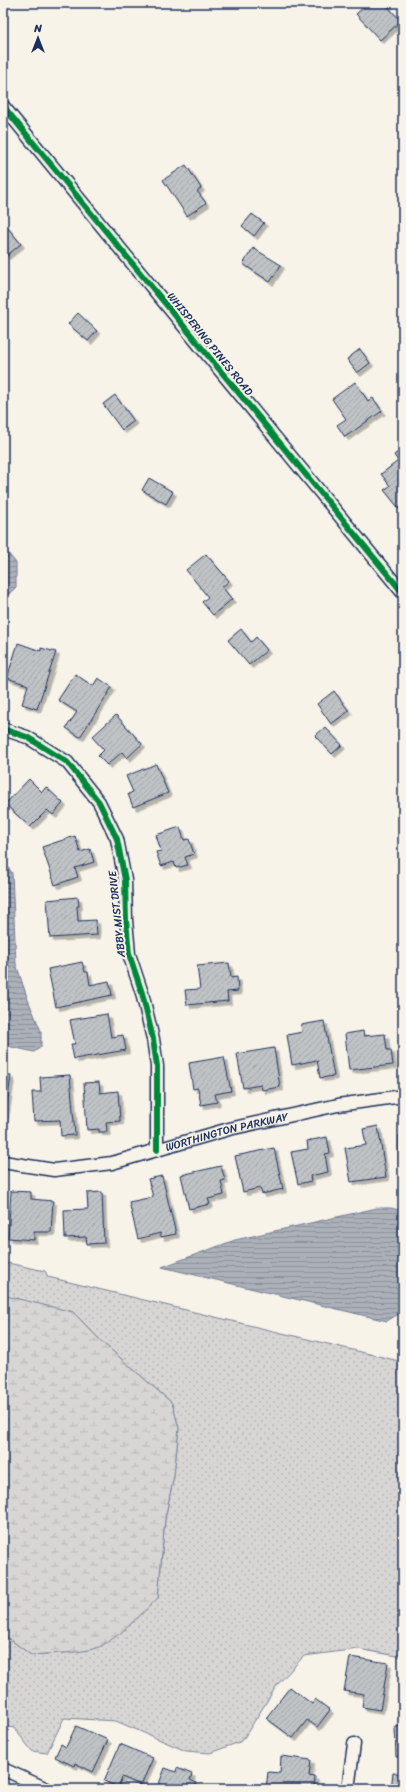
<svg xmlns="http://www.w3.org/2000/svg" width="406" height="1792" viewBox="0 0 406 1792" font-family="Sriracha,sans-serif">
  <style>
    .grass { fill: url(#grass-dots); stroke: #798299 }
    .wetland { fill: url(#wetland-marsh); stroke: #798299 }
    .water { fill: url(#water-rules); stroke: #727c95 }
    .building { fill: url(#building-hatch); stroke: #1b2f5e; filter: url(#shadow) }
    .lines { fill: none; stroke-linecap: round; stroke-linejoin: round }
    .minor-casing { stroke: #1b2f5e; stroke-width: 15 }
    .minor { stroke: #f7f3e8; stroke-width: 12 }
    .cycleway-casing { stroke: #f7f3e8; stroke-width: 8 }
    .cycleway { stroke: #00873e; stroke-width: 6 }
    .labels { text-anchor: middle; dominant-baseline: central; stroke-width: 4; stroke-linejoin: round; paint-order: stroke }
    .street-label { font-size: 11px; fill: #1b2f5e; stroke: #f7f3e8 }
  </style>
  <defs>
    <pattern id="grass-dots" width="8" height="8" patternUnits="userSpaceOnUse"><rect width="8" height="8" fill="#d7d6d4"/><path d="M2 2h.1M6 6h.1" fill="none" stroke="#b8b8b8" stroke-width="1.8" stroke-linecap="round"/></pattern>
    <pattern id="wetland-marsh" width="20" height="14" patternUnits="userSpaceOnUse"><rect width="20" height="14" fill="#d7d6d4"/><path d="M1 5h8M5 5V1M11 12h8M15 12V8" fill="none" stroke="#b8b8b8"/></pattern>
    <pattern id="water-rules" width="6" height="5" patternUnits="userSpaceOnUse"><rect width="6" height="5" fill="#acb0b9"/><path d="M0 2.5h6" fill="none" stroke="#8b909a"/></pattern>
    <pattern id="building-hatch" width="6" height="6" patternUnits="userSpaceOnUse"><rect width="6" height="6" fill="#c0c3c5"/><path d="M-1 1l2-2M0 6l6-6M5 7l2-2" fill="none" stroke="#a4a8ac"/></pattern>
    <filter id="shadow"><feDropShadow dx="3.5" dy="3.5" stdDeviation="0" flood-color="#0004"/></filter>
  </defs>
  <rect width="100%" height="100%" fill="#f7f3e8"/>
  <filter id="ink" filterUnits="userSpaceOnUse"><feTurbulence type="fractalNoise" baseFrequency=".025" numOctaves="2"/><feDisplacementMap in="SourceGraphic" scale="8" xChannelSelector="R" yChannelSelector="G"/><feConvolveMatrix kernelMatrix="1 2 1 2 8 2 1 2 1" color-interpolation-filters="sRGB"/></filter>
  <g filter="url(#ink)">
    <!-- grass -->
    <path class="grass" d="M3,1262L45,1271L48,1277L403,1362V1657L358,1649L304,1656L277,1685L242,1741L210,1753L186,1751L116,1721L64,1718L47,1753L32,1751L14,1728L3,1726V1634L31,1655L73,1652L100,1646L158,1598L165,1519L174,1475L179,1428L172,1403L102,1342L73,1312L3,1297Z"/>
    <!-- wetland -->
    <path class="wetland" d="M6,1296L73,1312L102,1342L172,1403L179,1428L174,1475L165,1519L158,1598C140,1615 123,1634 101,1646C85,1654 50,1653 31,1655L3,1634V1297Z"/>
    <!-- water -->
    <g class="water">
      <path d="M3,547L16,563V587L3,600Z"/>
      <path d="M3,859L12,873L16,964L28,1000L41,1031V1047L34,1052L3,1045Z"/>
      <path d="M377,1208H391L399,1210L403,1222V1311L387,1321L162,1267L235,1240Z"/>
    </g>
    <!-- building -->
    <g class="building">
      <path d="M368,3H387L389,5L388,7L401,21L380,40L356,14Z"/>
      <path d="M186,165L201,188L197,191L206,203L187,216L163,180Z"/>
      <path d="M252,214L264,223L254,236L242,226Z"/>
      <path d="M3,222L21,244L6,256L3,251Z"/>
      <path d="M253,248L281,265L270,282L243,264Z"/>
      <path d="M78,313L97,331L88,341L68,324Z"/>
      <path d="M360,349L370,363L357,373L347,359Z"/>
      <path d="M355,382L368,401L373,398L382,411L345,437L337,425L346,419L332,399Z"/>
      <path d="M115,395L134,421L122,430L103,404Z"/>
      <path d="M403,448V510L401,511L384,490L390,486L381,474L398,461L394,455Z"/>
      <path d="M149,478L173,492L166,504L142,490Z"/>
      <path d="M206,554L229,581L222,587L232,599L213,615L202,602L208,597L186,570Z"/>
      <path d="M241,629L251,642L256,637L267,650L249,665L228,640Z"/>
      <path d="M18,643L41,651V648L56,652L37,709L22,704L28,685L7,678Z"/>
      <path d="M75,674L93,686L98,678L112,687L80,737L66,728L77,712L58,700Z"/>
      <path d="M334,691L349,711L331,724L317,704Z"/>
      <path d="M116,715L142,744L127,758L122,752L107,765L98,756L104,750L92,737Z"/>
      <path d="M325,727L342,745L332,754L315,736Z"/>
      <path d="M156,764L168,793L133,807L128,794L133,792L126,776Z"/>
      <path d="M29,779L42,792L46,787L63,803L53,815L47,810L30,827L5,804Z"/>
      <path d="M180,827L184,840L189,839L194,854L185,857L188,865L176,868L174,862L161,866L156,852L161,851L156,835Z"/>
      <path d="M75,836L80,852L90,849L94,862L75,868L78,877L55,885L42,847Z"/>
      <path d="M403,860V877L400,876Z"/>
      <path d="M78,897L79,906H77L78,921L96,920L97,935L50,938L47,900Z"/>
      <path d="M82,962L85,972H88L90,985L109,981L112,995L56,1007L48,969Z"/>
      <path d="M229,963L231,978L237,977L238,991L227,992L228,1001L187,1005L185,990L200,989L197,966Z"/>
      <path d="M107,1014L111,1037L123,1035L126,1050L74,1059L71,1044H75L70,1020Z"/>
      <path d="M324,1021L334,1076L320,1078L317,1060L292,1065L287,1035L302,1032L301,1025Z"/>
      <path d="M363,1031L364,1036L385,1034L387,1050H391L393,1065L349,1070L345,1034Z"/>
      <path d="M274,1048L280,1087L262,1090L261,1085L243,1088L237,1054Z"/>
      <path d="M224,1057L231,1091L215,1094L217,1102L201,1105L198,1088L193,1089L189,1063Z"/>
      <path d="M3,1075L11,1076L3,1129Z"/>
      <path d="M70,1075L75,1135L61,1136L60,1120L34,1121L32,1092H41L40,1077Z"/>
      <path d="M99,1082L100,1093L118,1091L120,1121L106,1122L107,1132H99V1129L87,1130L84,1083Z"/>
      <path d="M378,1126L386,1177L351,1182L345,1148L366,1145L363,1129Z"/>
      <rect x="399" y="1136" width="4" height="30"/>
      <path d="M327,1137L330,1153L325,1154L328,1172L310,1176L311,1181L298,1184L291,1152L308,1149L307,1141Z"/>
      <path d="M274,1148L283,1189L262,1194L260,1188L243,1192L235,1156Z"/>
      <path d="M221,1166L225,1180L221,1181L224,1195L208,1199L210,1204L189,1209L181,1175Z"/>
      <path d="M162,1176L176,1234L161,1237L160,1233L138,1239L129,1202L153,1197L148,1179Z"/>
      <path d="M11,1191L31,1192V1199L53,1201L51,1232H34V1240L8,1238Z"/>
      <path d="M102,1192L104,1243L87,1244L86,1237L65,1238L64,1210L88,1209L87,1193Z"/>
      <path d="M350,1657L388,1663L380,1710L362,1707L364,1694L344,1691Z"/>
      <path d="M290,1687L312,1704L315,1699L330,1710L317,1727L307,1720L293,1738L266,1718Z"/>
      <path d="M76,1726L108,1740L93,1772L75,1763L74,1766L55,1757L61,1744L66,1747Z"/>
      <path d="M403,1726V1757H396L395,1727Z"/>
      <path d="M120,1744L153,1758L141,1785L122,1777L118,1787L104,1781Z"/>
      <path d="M281,1756L311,1760L309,1776L315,1777L314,1789H266L268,1772L280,1773Z"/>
      <path d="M165,1768L176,1772L177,1768L192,1774L190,1780L197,1783L194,1789H157Z"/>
      <path d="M393,1773L403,1774V1789H381V1787L391,1789Z"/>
    </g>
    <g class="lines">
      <defs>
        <g id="minor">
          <path d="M3,106L403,593"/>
          <path d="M3,729L27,737L67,762L99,802L117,839L125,880L126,920L129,954L142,993L153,1039L157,1066V1150"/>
          <path id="s1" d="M3,1162L54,1170L112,1163L229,1129L338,1105L403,1096"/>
          <path d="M3,1769L47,1789"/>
          <path d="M348,1789L354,1744"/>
        </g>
      </defs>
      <!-- minor casing -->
      <use href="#minor" class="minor-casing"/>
      <!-- minor -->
      <use href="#minor" class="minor"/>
      <defs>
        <g id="cycleway">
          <path d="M3,106L403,593"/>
          <path d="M3,729L27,737L67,762L99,802L117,839L125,880L126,920L129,954L142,993L153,1039L157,1066V1150"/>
        </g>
      </defs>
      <!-- cycleway casing -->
      <use href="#cycleway" class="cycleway-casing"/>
      <!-- cycleway -->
      <use href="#cycleway" class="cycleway"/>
    </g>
  </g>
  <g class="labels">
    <!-- street labels -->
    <g class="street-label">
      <text transform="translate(210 344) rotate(51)">WHISPERING PINES ROAD</text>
      <text transform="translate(117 914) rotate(-96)">ABBY MIST DRIVE</text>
      <text stroke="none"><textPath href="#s1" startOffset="229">WORTHINGTON PARKWAY</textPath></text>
    </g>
  </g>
  <!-- margin -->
  <rect width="406" height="1792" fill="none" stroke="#f7f3e8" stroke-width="16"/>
  <rect x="8" y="8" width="390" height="1776" fill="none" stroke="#1b2f5e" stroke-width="1.5" filter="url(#ink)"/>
  <!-- north arrow -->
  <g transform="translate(38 38)" stroke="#f7f3e8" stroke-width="3" paint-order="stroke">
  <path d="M0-3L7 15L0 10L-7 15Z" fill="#1b2f5e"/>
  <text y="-6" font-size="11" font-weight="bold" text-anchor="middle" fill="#1b2f5e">N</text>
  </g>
</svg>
